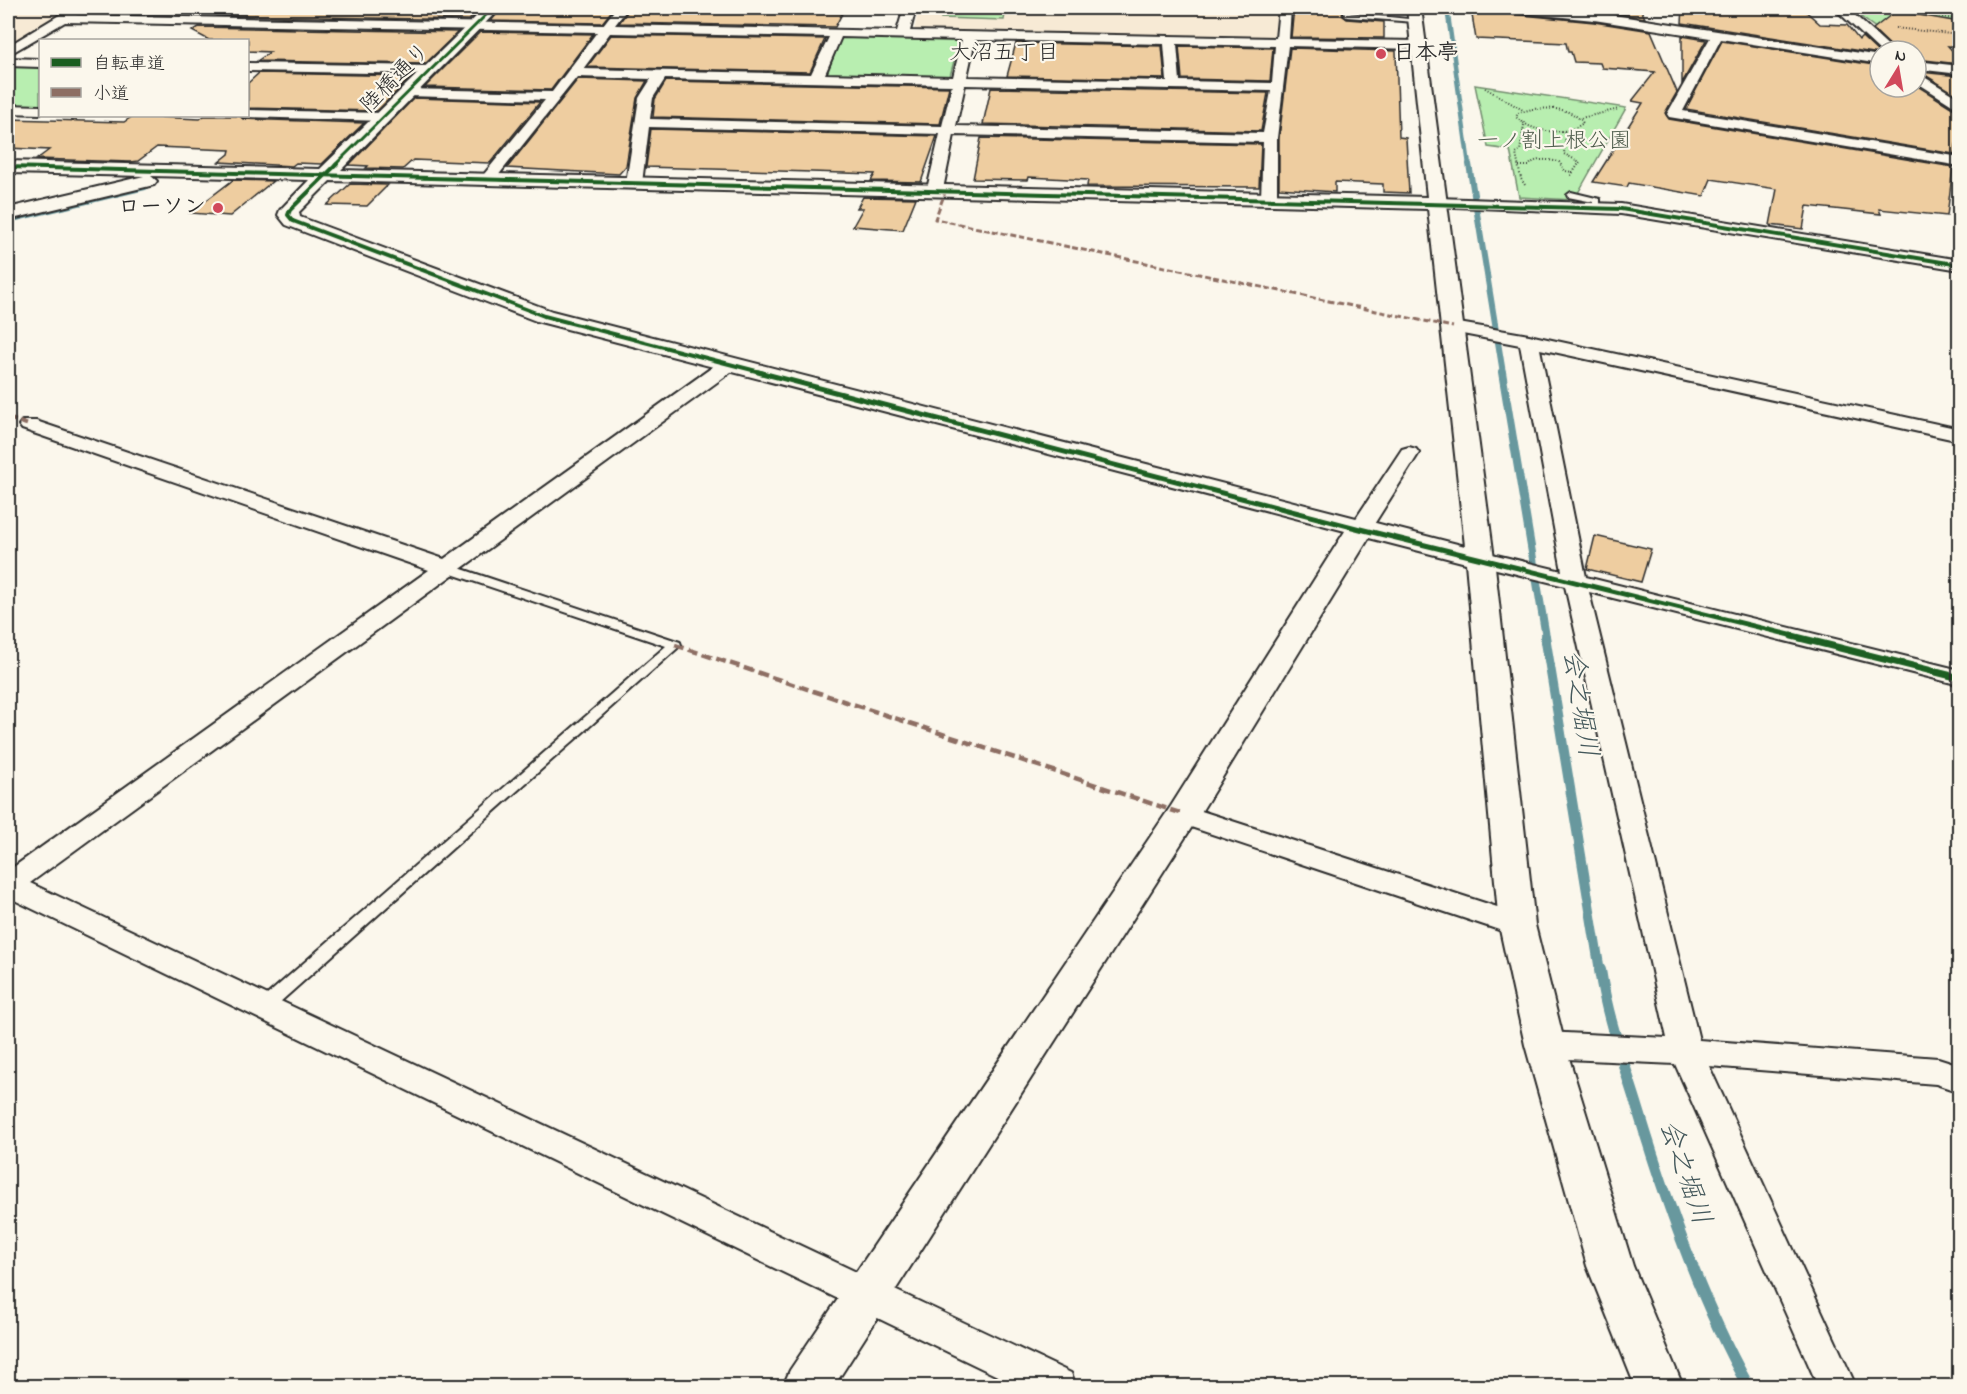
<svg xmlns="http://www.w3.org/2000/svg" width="1967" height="1394" viewBox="0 0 1967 1394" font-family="'Indie Flower','Klee One',sans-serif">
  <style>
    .built { fill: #f7ead5 }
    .green { fill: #b8eeb0; stroke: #728c6e; stroke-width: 1.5 }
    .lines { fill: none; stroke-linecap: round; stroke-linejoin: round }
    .stream-far4 { stroke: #68989e; stroke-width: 4.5 }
    .stream-far3 { stroke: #68989e; stroke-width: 6 }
    .stream-far2 { stroke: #68989e; stroke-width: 8 }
    .stream-far1 { stroke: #68989e; stroke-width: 10 }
    .stream { stroke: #68989e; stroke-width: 12 }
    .building { fill: #eecda0; stroke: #2b2b2b; stroke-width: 1.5 }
    .service-casing { stroke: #2b2b2b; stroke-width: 4 }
    .minor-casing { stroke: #2b2b2b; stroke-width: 4 }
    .tertiary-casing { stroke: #2b2b2b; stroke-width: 4 }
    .path { stroke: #2b2b2b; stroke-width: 2; stroke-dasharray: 1 2; stroke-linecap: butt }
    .service { fill: #fbf7ec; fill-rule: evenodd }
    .minor { fill: #fbf7ec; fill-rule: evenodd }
    .tertiary { fill: #fbf7ec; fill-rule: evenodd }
    .quiet-far2 { stroke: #8d6e63; stroke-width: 3; stroke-dasharray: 6 3; stroke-linecap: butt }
    .quiet-far1 { stroke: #8d6e63; stroke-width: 4; stroke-dasharray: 8 4; stroke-linecap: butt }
    .quiet { stroke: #8d6e63; stroke-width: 4.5; stroke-dasharray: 10 4.5; stroke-linecap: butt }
    .cycleway-far3-casing { stroke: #fbf7ec; stroke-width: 5 }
    .cycleway-far2-casing { stroke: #fbf7ec; stroke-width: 6 }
    .cycleway-far1-casing { stroke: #fbf7ec; stroke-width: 8 }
    .cycleway-casing { stroke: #fbf7ec; stroke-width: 10 }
    .cycleway-far3 { stroke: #1b5e20; stroke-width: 3 }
    .cycleway-far2 { stroke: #1b5e20; stroke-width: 4 }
    .cycleway-far1 { stroke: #1b5e20; stroke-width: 5 }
    .cycleway { stroke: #1b5e20; stroke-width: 7 }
    .poi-dot { fill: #d1495b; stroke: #fbf7ec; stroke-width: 2 }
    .labels { text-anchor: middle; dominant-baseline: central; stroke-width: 4.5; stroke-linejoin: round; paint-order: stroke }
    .far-neighbourhood-label { font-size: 22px; fill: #2b2b2b; stroke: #fbf7ec }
    .far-poi-label { font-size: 22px; font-weight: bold; fill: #2b2b2b; stroke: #fbf7ec; text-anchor: start }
    .far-street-label { font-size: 22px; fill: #2b2b2b; stroke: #fbf7ec }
    .far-park-label { font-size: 22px; fill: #4e5c4c; stroke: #fbf7ec }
    .water-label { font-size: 27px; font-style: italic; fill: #44585b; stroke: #fbf7ec }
  </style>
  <rect width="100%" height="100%" fill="#fbf7ec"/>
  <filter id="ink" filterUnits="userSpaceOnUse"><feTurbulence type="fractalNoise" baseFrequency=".0167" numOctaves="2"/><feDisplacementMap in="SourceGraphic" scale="12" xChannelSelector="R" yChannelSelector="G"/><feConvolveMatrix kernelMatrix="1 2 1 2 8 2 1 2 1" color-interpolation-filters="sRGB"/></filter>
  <g filter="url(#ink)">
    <!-- built -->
    <g class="built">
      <path d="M8,8H70L8,45Z"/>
      <path d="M919,8H1277L1274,38L1267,39L914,31Z"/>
    </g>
    <!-- green -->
    <g class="green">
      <path d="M943,8H1006L1004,20L941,18Z"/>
      <path d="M1849,8H1959V36L1877,29Z"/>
      <path d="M841,37L960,39L950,76L827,74Z"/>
      <path d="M8,65L40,66V107H8Z"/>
      <path d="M1475,85L1626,108L1574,200L1519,197L1510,150L1488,147Z"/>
    </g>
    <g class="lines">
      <!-- stream-far4 -->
      <path class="stream-far4" d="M1447,8L1469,165"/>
      <!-- stream-far3 -->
      <g class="stream-far3">
        <path d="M1469,164L1503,373"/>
        <path d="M8,220L145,187"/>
      </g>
      <!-- stream-far2 -->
      <path class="stream-far2" d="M1502,372L1546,637"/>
      <!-- stream-far1 -->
      <path class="stream-far1" d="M1545,636L1600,971"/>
      <!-- stream -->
      <path class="stream" d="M1600,970C1607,1017 1623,1061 1637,1106C1665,1199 1701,1302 1748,1386"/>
    </g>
    <!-- building -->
    <g class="building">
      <path d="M231,8H482L469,20L218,15Z"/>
      <path d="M502,8H614L602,23L491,21Z"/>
      <path d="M630,8H738L735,12L799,13H815L818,8H845L835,27L619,23Z"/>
      <path d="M1294,8H1334L1343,9L1342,15L1347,19L1384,22V38L1291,37Z"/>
      <path d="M1566,8H1640L1645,18L1594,10Z"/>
      <path d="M1683,8H1802L1820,24L1847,25L1859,40L1862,37L1880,54L1682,23Z"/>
      <path d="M1471,9L1505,11L1511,14L1594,22L1651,31L1677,92L1665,113L1669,119L1953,167L1947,216L1879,209L1881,214L1807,206L1803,229L1770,225L1777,189L1711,179L1704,196L1629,183L1627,187L1593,182L1643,103L1632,101L1655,72L1602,68L1600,63L1574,62L1571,52H1568L1566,43L1476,39Z"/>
      <path d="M1896,11L1959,22V47L1948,46L1959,58V64L1916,59V51H1896L1873,29Z"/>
      <path d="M199,27L458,32L425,64L257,61L270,52L248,51V40H209L192,31Z"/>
      <path d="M480,32L593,34L551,90L425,87Z"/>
      <path d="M611,35L825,39L810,72L587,67Z"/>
      <path d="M1682,36L1706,40L1682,83Z"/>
      <path d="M1722,41L1880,66V87H1916V85L1959,112V133L1954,154L1686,109Z"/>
      <path d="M1016,43L1162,46L1165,79L1007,76Z"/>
      <path d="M1179,46L1273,48L1270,81L1182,79Z"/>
      <path d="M1290,48L1396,51L1399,137L1406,138L1409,193L1383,192V184L1335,182V192L1279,188V138Z"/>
      <path d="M1920,72L1959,76V96Z"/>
      <path d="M259,73L412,76L377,111L248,108V83Z"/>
      <path d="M578,79L647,81L637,98L626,166L619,174L507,168Z"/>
      <path d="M666,81L949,87L940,124L653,117L655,99Z"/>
      <path d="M991,88L1268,93L1261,131L983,124Z"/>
      <path d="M414,98L540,102L490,163L413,160L403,169L366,168L368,166L349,165Z"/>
      <path d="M133,116L200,119L204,116H240L243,119L364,123L322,164L296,163L292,166L219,162L229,154L230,150L157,147L138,161L130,162L37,159L49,150L8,148V119L124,122Z"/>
      <path d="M651,129L937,136L921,182L871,181L875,174L646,167Z"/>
      <path d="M981,138L1261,144L1259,187L1087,186L1088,180L1029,177L1028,180L973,179Z"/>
      <path d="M233,180L273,181L230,216L190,213Z"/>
      <path d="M350,184L388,185L367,206L327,205Z"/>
      <path d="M863,197L916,198L903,230L853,226L863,208H857Z"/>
      <path d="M1595,536L1651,549L1641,582L1587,569Z"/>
    </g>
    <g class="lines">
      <defs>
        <g id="service">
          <path d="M1345,8L1415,9L1417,12L1351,10L1350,13L1418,20L1415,22L1347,17L1344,15Z"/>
          <path d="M1571,192L1600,199V208L1593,210V202L1568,197L1567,195Z"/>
          <path d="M447,564L680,642L681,645L270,1011L264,1013L258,1011L256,1007L258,1003L666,646L443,571L441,568L443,565Z"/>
        </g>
        <g id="minor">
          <path d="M71,8H82L81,12L76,15L603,25L616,8H628L615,25L897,31L904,8H916L910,31L1276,38L1279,8H1291L1289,39L1417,41L1423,45L1417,49L1288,46L1277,138V198L1269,203L1261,198L1263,142L954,135L943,189L935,194L927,189L940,134L649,127L642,183L634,188L626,183L639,98L651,79L577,77L493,182L488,184L480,179L545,100L408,96L403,95L401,92L403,89L552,92L597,32L65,22L8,55V46ZM610,33L829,37L811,74L583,69ZM841,37L962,40L953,77L825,74ZM975,40L1164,44L1167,81L967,77ZM1177,44L1275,46L1272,83L1180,81ZM665,79L952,85L942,126L650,119L653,98ZM965,85L1271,91L1263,133L956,126Z"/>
          <path d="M1505,8H1544L1594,12L1880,56V64L1721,39L1683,111L1960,157V166L1669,117L1667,114L1710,38L1594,20L1511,12Z"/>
          <path d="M1834,8H1847L1894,51H1880Z"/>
          <path d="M8,58L40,59V67L8,66Z"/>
          <path d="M1916,61L1960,66V74L1916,69Z"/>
          <path d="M248,63L431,66L438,70L431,74L248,71Z"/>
          <path d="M1916,72L1960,99V110L1916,82Z"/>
          <path d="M8,105L40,106V114L8,113Z"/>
          <path d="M248,110L384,113L391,117L384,121L243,117L242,116H248Z"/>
          <path d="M1437,198L1621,204L1960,260V270L1621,214L1431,206L1429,203Z"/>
          <path d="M1453,322L1529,335L1960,429V441L1540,349L1586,577L1960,670V685L1589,592L1699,1040L1938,1058L1960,1065V1092L1936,1084L1709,1066L1856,1386H1818L1675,1064L1545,1058L1534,1054L1529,1045L1534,1036L1545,1032L1667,1038L1565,586L1472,563L1469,558L1472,553L1480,551L1562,571L1520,345L1447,331L1444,327L1447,323Z"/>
          <path d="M728,359L735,361L738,365L735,369L30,883L1071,1373L1076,1386H1018L8,897V871L429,570L22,429L19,425L22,421H36L444,559L721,361Z"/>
          <path d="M1409,447L1416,449L1419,453L1371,529L1368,534L1360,536L1352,534L1349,529L1402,449Z"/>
          <path d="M1183,805L1528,917L1532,925L1528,933L1517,936L1173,821L1169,814L1173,807Z"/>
        </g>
        <path id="tertiary" d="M485,8H500L341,170L1427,197L1407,8H1421L1494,558L1535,925L1565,1045L1633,1266L1683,1386H1635L1587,1266L1525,1045L1499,925L1466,563L1369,538L1195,822L834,1386H783L790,1370L1171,806L1345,531L536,321L286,225L278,215L280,210L309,180L151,176L157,181L154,185L8,220V208L144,176L8,173V161L320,169ZM330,181L1428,209L1465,546L552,311L300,217L299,212Z"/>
      </defs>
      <!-- service casing -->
      <use href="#service" class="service-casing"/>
      <!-- minor casing -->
      <use href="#minor" class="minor-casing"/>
      <!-- tertiary casing -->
      <use href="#tertiary" class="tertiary-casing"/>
      <!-- path -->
      <g class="path">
        <path d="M1895,8L1960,20"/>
        <path d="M1874,11L1882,8"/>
        <path d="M1895,28L1960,35"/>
        <path d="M1485,88L1523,110"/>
        <path d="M1532,109C1550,108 1571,107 1583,123C1565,137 1532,133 1516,117L1518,113Z"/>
        <path d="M1581,118L1619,109"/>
        <path d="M1524,125L1520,151L1516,154L1521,179L1525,185"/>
        <path d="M1564,131L1566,133L1564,154L1580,162L1570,177"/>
        <path d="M1519,166H1529C1534,157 1550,160 1559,162L1565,171L1573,172"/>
      </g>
      <!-- service -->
      <use href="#service" class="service"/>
      <!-- minor -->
      <use href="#minor" class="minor"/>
      <!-- tertiary -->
      <use href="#tertiary" class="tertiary"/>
      <!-- quiet-far2 -->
      <path class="quiet-far2" d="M946,190L935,219L1453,327"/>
      <!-- quiet-far1 -->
      <path class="quiet-far1" d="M8,418L29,425"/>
      <!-- quiet -->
      <path class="quiet" d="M675,645L1183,814"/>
      <defs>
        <path id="cycleway-far3" d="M335,165L493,8"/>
        <g id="cycleway-far2">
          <path d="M337,164L290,210L288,215L293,221L544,316L764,373"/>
          <path d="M8,167L1621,209L1960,265"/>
        </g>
        <path id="cycleway-far1" d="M758,372L1360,529L1798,637"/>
        <path id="cycleway" d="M1792,636L1960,678"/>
      </defs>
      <!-- cycleway-far3 casing -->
      <use href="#cycleway-far3" class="cycleway-far3-casing"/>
      <!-- cycleway-far2 casing -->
      <use href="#cycleway-far2" class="cycleway-far2-casing"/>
      <!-- cycleway-far1 casing -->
      <use href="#cycleway-far1" class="cycleway-far1-casing"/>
      <!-- cycleway casing -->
      <use href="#cycleway" class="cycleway-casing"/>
      <!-- cycleway-far3 -->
      <use href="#cycleway-far3" class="cycleway-far3"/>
      <!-- cycleway-far2 -->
      <use href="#cycleway-far2" class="cycleway-far2"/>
      <!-- cycleway-far1 -->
      <use href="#cycleway-far1" class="cycleway-far1"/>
      <!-- cycleway -->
      <use href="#cycleway" class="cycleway"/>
    </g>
  </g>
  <!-- markers -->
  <g class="poi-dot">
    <circle cx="1381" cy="54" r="6"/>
    <circle cx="218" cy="208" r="6"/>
  </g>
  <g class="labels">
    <!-- far-neighbourhood labels -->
    <g class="far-neighbourhood-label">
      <text x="1004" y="54">大沼五丁目</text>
    </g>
    <!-- far-poi labels -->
    <g class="far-poi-label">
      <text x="1393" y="54">日本亭</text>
      <text x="206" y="208" text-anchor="end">ローソン</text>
    </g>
    <!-- far-street labels -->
    <g class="far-street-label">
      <text transform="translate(396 79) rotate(-45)">陸橋通り</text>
    </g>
    <!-- far-park labels -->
    <g class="far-park-label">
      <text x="1554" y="142">一ノ割上根公園</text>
    </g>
    <!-- water labels -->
    <g class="water-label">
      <text transform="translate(1579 704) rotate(81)">会之堀川</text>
      <text transform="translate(1684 1173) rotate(71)">会之堀川</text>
    </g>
  </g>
  <!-- margin -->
  <rect width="1967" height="1394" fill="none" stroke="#fbf7ec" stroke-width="30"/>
  <rect x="15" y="15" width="1937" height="1364" fill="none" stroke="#2b2b2b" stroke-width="2" filter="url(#ink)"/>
  <!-- legend -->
  <rect x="39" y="39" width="210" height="78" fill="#fbf7ec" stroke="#a8a59f" stroke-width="1.5"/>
  <rect x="51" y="58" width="30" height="9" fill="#1b5e20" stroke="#a8a59f" stroke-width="1.5"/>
  <text x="93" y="69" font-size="18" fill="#2b2b2b">自転車道</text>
  <rect x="51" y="88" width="30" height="9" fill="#8d6e63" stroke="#a8a59f" stroke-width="1.5"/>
  <text x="93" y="99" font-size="18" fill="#2b2b2b">小道</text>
  <!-- north arrow -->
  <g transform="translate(1898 69) rotate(11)"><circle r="28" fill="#fbf7ec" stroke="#a8a59f" stroke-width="1.5"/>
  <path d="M0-4.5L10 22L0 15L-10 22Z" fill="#d1495b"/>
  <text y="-9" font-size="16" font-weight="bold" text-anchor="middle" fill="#2b2b2b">N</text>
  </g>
</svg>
